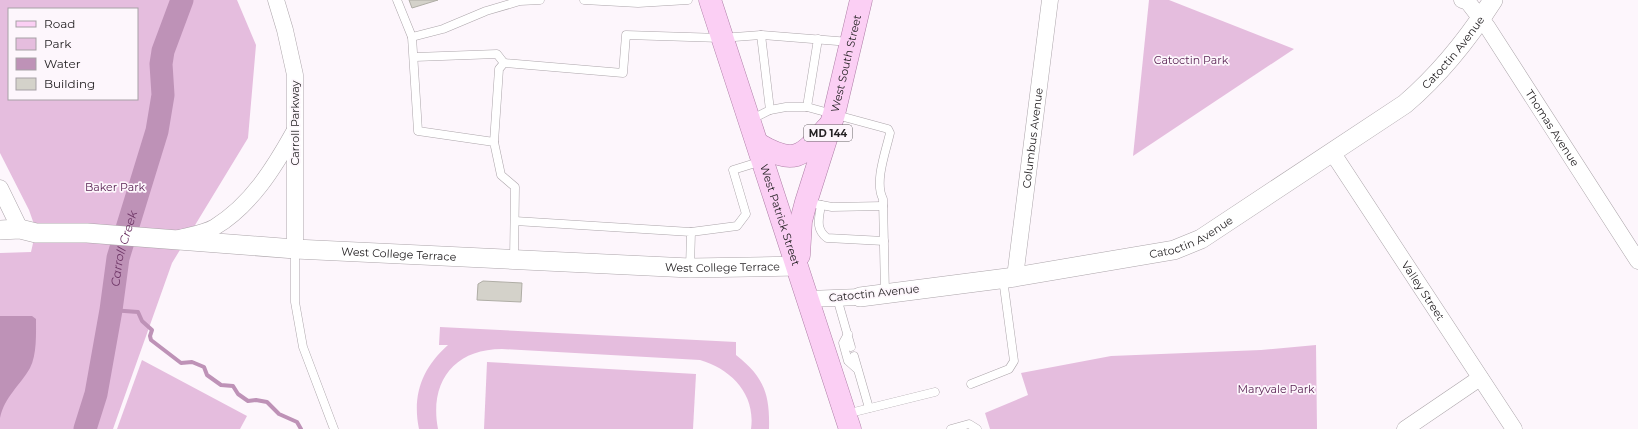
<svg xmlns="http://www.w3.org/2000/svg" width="1638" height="429" viewBox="0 0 1638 429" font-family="Montserrat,sans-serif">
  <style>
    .green { fill: #e5bdde; fill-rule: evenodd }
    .water { fill: #be92b7 }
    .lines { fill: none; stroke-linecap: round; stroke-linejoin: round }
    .stream { stroke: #be92b7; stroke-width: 4 }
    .river { stroke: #be92b7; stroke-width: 23 }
    .building { fill: #d4d2ca; stroke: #afada5 }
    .service-casing { stroke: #aca5aa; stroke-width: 9 }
    .minor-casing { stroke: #aca5aa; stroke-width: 17 }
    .tertiary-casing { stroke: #aca5aa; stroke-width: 20 }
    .primary-casing { stroke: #ae7ea6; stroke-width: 23 }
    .service { stroke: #fff; stroke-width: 8 }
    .minor { stroke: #fff; stroke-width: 16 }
    .tertiary { stroke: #fff; stroke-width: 19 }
    .primary { stroke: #fbcff4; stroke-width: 22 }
    .labels { text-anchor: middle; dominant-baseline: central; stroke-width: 3.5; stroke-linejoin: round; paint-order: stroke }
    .shield { fill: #fdf6fc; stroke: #666265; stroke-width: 1 }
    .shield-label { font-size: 10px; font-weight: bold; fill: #252224 }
    .street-label { font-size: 11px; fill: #252224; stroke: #fdf6fc }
    .park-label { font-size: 11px; fill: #5a2454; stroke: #fdf6fc }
    .water-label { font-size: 12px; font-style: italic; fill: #6f3767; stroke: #fdf6fc }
  </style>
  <rect width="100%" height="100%" fill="#fdf6fc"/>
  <!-- green -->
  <g class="green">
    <path d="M0,0H237L256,45L248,138L172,263L113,429H0V253L31,252L36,230L29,210L0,153ZM9,9H137V99H9Z"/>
    <path d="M1149,0H1169L1294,49L1133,156Z"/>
    <path d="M440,327L736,342V355C764,377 770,394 769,429H751C756,394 731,369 700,360L502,349C454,349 429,382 438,429H419C412,395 422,368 448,345H439Z"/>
    <path d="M1316,345L1317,429H990L985,413L1028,395L1021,373L1111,356L1261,350Z"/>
    <path d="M142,360L247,416L240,429H117Z"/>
    <path d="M487,362L696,374L693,429H484Z"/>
  </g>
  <!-- water -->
  <path class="water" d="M0,316H32L36,319C36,333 37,355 30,368C19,387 5,396 0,418Z"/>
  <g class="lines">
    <!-- stream -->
    <path class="stream" d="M111,310L138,312L142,321L152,330L150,336L151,340L181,363L192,362L204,367L207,375L221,385L233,386L238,394L248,401L256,400L267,402L279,414L297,422L301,429"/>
    <!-- river -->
    <path class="river" id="s1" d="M85,429L96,394L111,310L118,258L157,131L163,95L161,64L163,51L182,0"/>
  </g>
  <!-- building -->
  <g class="building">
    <path d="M409,0H438L412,8Z"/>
    <path d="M483,281L522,283L521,302L477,300L478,284Z"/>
  </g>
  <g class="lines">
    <defs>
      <g id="service">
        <path d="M397,0L412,37L443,29L486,11L520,1L540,0"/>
        <path d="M584,0L638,3L688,0"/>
        <path d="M412,37L418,131L494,142L501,175L515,187L514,260"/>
        <path d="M415,57L497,54L504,63"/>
        <path d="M807,107L818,39"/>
        <path d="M770,110L786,107H807L888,129L890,133C886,151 874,182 883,199L885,294"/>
        <path d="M750,120L770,110L761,35"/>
        <path d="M494,142L499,69L504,63L623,73L626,35L721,38L761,35L850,42"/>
        <path d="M816,204L832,207L883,206"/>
        <path d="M821,205C819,218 815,229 827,238L884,241"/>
        <path d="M515,221L691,232L690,268"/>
        <path d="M691,232L737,226L746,214L733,170L762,161"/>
        <path d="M295,249V302L303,347L334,429"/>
        <path d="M837,298L851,347"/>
        <path d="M848,334L843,343L848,361L857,369"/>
        <path d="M854,356L869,408"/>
        <path d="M971,384L1009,369L1014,361L1003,279"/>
        <path d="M846,414L935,392"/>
        <path d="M951,429L969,424L977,429"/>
      </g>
      <g id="minor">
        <path d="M276,0L285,30L295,75V249"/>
        <path id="s2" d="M1462,0L1468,2L1488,28L1638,261"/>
        <path id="s3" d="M1332,152L1514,429"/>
        <path d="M0,188L20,229"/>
        <path d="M179,238C190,235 205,233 215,227C251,205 274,168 294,132"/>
        <path id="s4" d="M1015,277L1050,0"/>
        <path d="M808,299L860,297"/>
        <path d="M1405,429L1480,378"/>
      </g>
      <g id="tertiary">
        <path id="s5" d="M0,230L20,229L36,233H87L295,249L690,268L798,266"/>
        <path id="s6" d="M860,297L1015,277L1174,250L1201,239L1405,104C1440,74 1468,39 1493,0"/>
      </g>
      <g id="primary">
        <path id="s7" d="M710,0L850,429"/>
        <path d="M758,144C794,165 801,158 827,128"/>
        <path id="s8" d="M799,255L801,221L806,202L834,114L861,0"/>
      </g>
    </defs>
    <!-- service casing -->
    <use href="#service" class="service-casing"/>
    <!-- minor casing -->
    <use href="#minor" class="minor-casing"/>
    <!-- tertiary casing -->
    <use href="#tertiary" class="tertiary-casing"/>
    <!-- primary casing -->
    <use href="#primary" class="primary-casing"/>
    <!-- service -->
    <use href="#service" class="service"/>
    <!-- minor -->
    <use href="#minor" class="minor"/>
    <!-- tertiary -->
    <use href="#tertiary" class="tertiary"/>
    <!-- primary -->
    <use href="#primary" class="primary"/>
  </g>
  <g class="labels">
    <!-- shield labels -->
    <rect class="shield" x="804" y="125" width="48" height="16" rx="3"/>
    <g class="shield-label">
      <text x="828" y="133">MD 144</text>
    </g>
    <!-- street labels -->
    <g class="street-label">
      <text stroke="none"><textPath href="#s6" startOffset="662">Catoctin Avenue</textPath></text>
      <text stroke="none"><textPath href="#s8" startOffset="198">West South Street</textPath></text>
      <text transform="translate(295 123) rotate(-90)">Carroll Parkway</text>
      <text stroke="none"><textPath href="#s2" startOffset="158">Thomas Avenue</textPath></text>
      <text stroke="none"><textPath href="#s4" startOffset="140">Columbus Avenue</textPath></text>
      <text stroke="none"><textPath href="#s7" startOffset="226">West Patrick Street</textPath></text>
      <text stroke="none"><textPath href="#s6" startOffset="338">Catoctin Avenue</textPath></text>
      <text stroke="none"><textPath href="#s5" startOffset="400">West College Terrace</textPath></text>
      <text stroke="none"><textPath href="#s5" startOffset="724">West College Terrace</textPath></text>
      <text stroke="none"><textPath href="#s3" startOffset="166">Valley Street</textPath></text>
      <text transform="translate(874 293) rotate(-6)">Catoctin Avenue</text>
    </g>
    <!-- park labels -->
    <g class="park-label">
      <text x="1191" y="60">Catoctin Park</text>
      <text x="115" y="187">Baker Park</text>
      <text x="1276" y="389">Maryvale Park</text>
    </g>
    <!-- water labels -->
    <g class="water-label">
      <text stroke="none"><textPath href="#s1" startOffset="185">Carroll Creek</textPath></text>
    </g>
  </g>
  <!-- legend -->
  <rect x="8" y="8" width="130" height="92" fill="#fdf6fc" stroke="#a7a1a6"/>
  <rect x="16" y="21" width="20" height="6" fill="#fbcff4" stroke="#a7a1a6"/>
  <text x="44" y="28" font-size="12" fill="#252224">Road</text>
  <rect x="16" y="38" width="20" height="12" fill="#e5bdde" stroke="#a7a1a6"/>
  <text x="44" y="48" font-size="12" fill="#252224">Park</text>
  <rect x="16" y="58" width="20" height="12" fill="#be92b7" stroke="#a7a1a6"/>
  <text x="44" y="68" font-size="12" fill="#252224">Water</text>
  <rect x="16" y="78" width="20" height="12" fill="#d4d2ca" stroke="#a7a1a6"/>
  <text x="44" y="88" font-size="12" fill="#252224">Building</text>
</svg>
